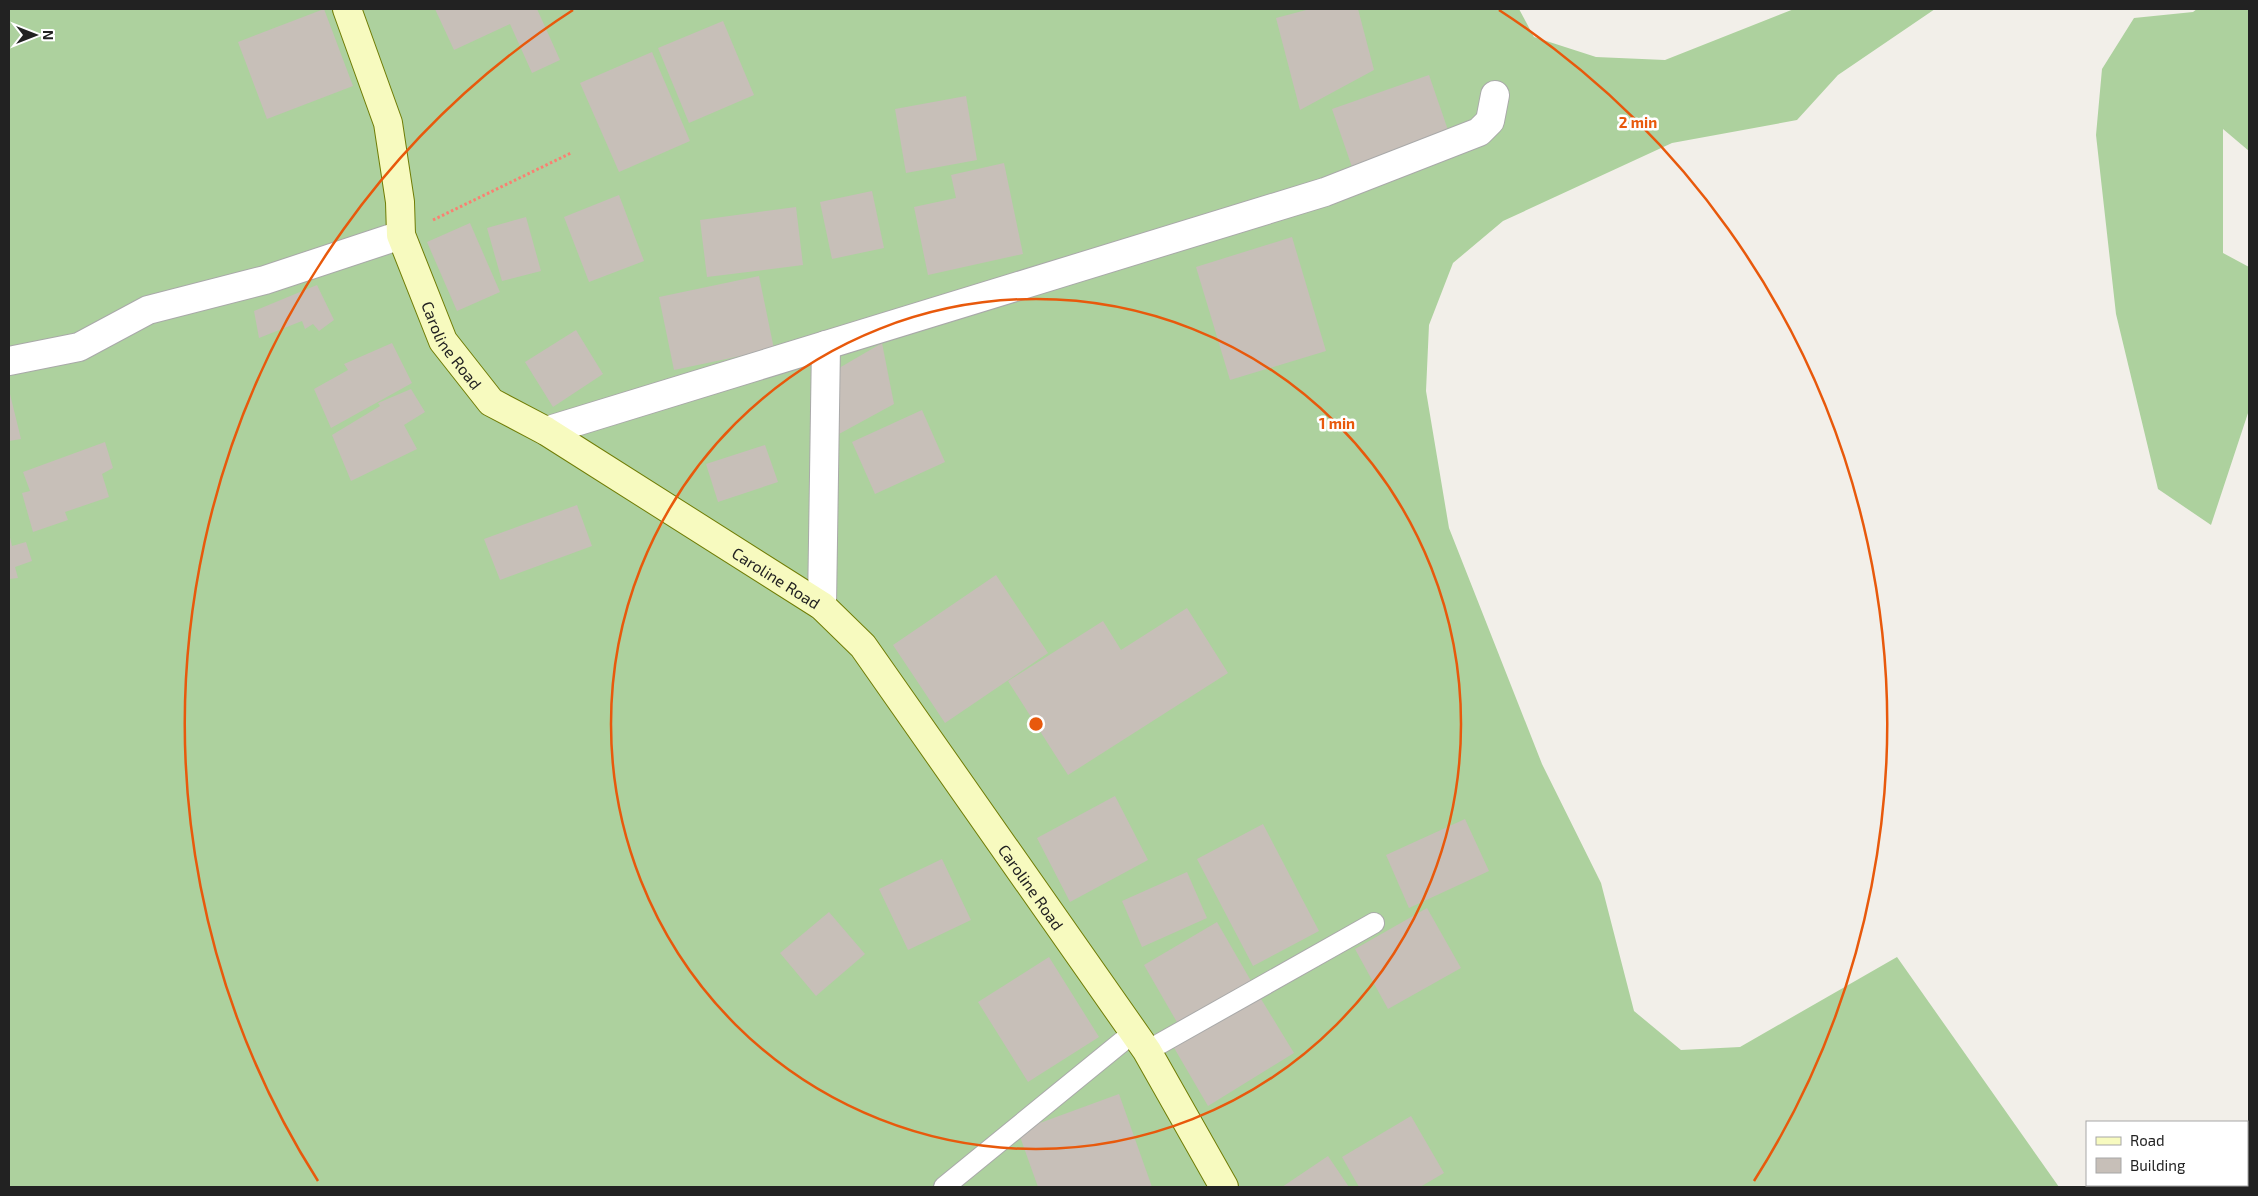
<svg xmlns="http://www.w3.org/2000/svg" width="2258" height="1196" viewBox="0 0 2258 1196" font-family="'Exo 2',sans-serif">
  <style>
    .forest { fill: #add19e }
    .building { fill: #c7bfb8 }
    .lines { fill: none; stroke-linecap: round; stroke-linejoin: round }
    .lane-casing { stroke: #a9a9a9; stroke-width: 22 }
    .street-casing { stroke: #a9a9a9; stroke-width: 30 }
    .secondary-casing { stroke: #707d05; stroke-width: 30 }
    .path { stroke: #fa8072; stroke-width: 3; stroke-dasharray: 2.5 2.5; stroke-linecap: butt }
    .lane { stroke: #fff; stroke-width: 20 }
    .street { stroke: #fff; stroke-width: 28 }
    .secondary { stroke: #f7fabf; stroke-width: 28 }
    .ring { fill: none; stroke: #e8590c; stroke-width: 2.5 }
    .labels { text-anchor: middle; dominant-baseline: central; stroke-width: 5; stroke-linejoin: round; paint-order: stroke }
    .street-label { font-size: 16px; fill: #222; stroke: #fff }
    .centre { fill: #e8590c; stroke: #fff; stroke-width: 2.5 }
    .ring-label { font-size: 15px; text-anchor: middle; font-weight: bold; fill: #e8590c; stroke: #fff; stroke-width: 5; stroke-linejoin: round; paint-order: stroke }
  </style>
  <rect width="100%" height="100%" fill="#f2efe9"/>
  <!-- forest -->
  <g class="forest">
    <path d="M9,9H1519L1534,37L1596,57L1665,60L1794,9H1935L1838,75L1797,120L1672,143L1503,221L1453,263L1429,325L1426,391L1449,528L1542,764L1601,883L1634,1011L1681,1050L1740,1047L1897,957L2059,1187H9Z"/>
    <path d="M2197,9H2249V151L2223,129V253L2249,267V410L2211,525L2158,489L2116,314L2096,135L2102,69L2134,18L2193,12Z"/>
  </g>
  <!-- building -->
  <g class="building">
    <path d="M324,9L353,86L267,119L238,42Z"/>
    <path d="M435,9H537L560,60L532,73L510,24L454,50Z"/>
    <path d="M1310,9H1358L1374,70L1300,110L1276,18Z"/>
    <path d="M723,21L754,95L689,123L658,48Z"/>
    <path d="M652,52L690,141L619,172L580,83Z"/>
    <path d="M1429,75L1449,133L1352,167L1332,109Z"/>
    <path d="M966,96L977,160L906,173L895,109Z"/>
    <path d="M1004,163L1023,254L928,275L914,207L956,198L951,175Z"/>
    <path d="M872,191L884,248L832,259L820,202Z"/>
    <path d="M619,195L644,261L589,282L564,217Z"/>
    <path d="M796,207L803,265L707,277L700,220Z"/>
    <path d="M526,217L541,271L502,281L487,228Z"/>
    <path d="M470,223L500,292L457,311L427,242Z"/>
    <path d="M1292,237L1326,351L1230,380L1196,267Z"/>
    <path d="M759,276L774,349L674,370L659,297Z"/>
    <path d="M317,285L334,320L319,331L313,324L305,329L302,321L259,338L254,311Z"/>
    <path d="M576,330L603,374L553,407L525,362Z"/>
    <path d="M392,343L412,383L331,428L314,389L348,370L344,364Z"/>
    <path d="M882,343L894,404L839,434L834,371Z"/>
    <path d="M411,389L425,412L404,425L417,449L351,481L332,435L380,406L378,403Z"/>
    <path d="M9,390L21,439L9,441Z"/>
    <path d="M922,410L945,462L875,494L852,442Z"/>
    <path d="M105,442L113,468L102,474L109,497L65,512L68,520L33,532L22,493L30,491L23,472Z"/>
    <path d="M765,445L778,482L718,502L706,464Z"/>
    <path d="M577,505L592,546L500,580L484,539Z"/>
    <path d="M9,533L12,546L26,542L32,561L15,567L18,578L9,579Z"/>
    <path d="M996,575L1048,653L945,723L893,645Z"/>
    <path d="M1187,608L1228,673L1068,775L1008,681L1103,621L1121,650Z"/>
    <path d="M1115,796L1148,860L1070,902L1037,838Z"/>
    <path d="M1465,819L1489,871L1409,908L1386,855Z"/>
    <path d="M1263,824L1319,931L1253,966L1197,859Z"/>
    <path d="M942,859L971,920L908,950L879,889Z"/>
    <path d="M1187,872L1207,918L1142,947L1122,901Z"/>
    <path d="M1427,908L1461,968L1388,1009L1355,949Z"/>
    <path d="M829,912L865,954L816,996L780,953Z"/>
    <path d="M1217,922L1251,981L1178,1024L1144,965Z"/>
    <path d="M1049,957L1099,1037L1028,1082L978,1002Z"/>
    <path d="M1258,994L1294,1053L1208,1106L1173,1046Z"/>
    <path d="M1119,1094L1152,1187H1038L1018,1131Z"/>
    <path d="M1411,1116L1444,1173L1420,1187H1359L1342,1157Z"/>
    <path d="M1328,1156L1349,1187H1282Z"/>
  </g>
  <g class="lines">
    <defs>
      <g id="lane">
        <path d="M1147,1051L1374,923"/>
        <path d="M944,1187L1134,1032"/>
      </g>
      <g id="street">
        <path d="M9,361L79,347L148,310L265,280L401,235"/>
        <path d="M546,431L1325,192L1479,132L1490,121L1495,95"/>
        <path d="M822,606L826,345"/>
      </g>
      <g id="secondary">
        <path id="s1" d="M347,9L388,123L400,202L401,235L443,341L491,402L546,431L822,606L863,646L1147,1051L1224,1187"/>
      </g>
    </defs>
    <!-- lane casing -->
    <use href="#lane" class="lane-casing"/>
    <!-- street casing -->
    <use href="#street" class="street-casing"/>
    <!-- secondary casing -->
    <use href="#secondary" class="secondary-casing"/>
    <!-- path -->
    <path class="path" d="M433,220L571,153"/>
    <!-- lane -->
    <use href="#lane" class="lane"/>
    <!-- street -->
    <use href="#street" class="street"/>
    <!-- secondary -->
    <use href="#secondary" class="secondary"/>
  </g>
  <!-- distance rings -->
  <g class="ring">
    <circle cx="1036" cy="724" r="425"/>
    <path d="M318 1181A851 851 0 0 1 573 10M1499 10A851 851 0 0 1 1754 1181"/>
  </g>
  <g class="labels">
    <!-- street labels -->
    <g class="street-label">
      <text stroke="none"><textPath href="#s1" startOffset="356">Caroline Road</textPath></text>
      <text stroke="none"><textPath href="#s1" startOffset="761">Caroline Road</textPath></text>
      <text stroke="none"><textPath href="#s1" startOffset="1166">Caroline Road</textPath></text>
    </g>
  </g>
  <circle cx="1036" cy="724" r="8" class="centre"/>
  <g class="ring-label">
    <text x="1638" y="128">2 min</text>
    <text x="1337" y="429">1 min</text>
  </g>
  <!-- border -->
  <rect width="2258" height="1196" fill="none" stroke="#222222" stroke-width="20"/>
  <!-- legend -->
  <rect x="2086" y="1121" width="162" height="65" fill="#ffffff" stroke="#a7a7a7"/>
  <rect x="2096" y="1137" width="25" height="8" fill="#f7fabf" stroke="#a7a7a7"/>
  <text x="2130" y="1146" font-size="15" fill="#222222">Road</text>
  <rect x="2096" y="1158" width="25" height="15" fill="#c7bfb8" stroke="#a7a7a7"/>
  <text x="2130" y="1171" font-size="15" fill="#222222">Building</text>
  <!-- north arrow -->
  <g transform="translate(35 35) rotate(90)" stroke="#ffffff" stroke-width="4" paint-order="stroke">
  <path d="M0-4L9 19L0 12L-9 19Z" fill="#222222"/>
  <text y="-8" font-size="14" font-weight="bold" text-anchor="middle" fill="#222222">N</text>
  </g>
</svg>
